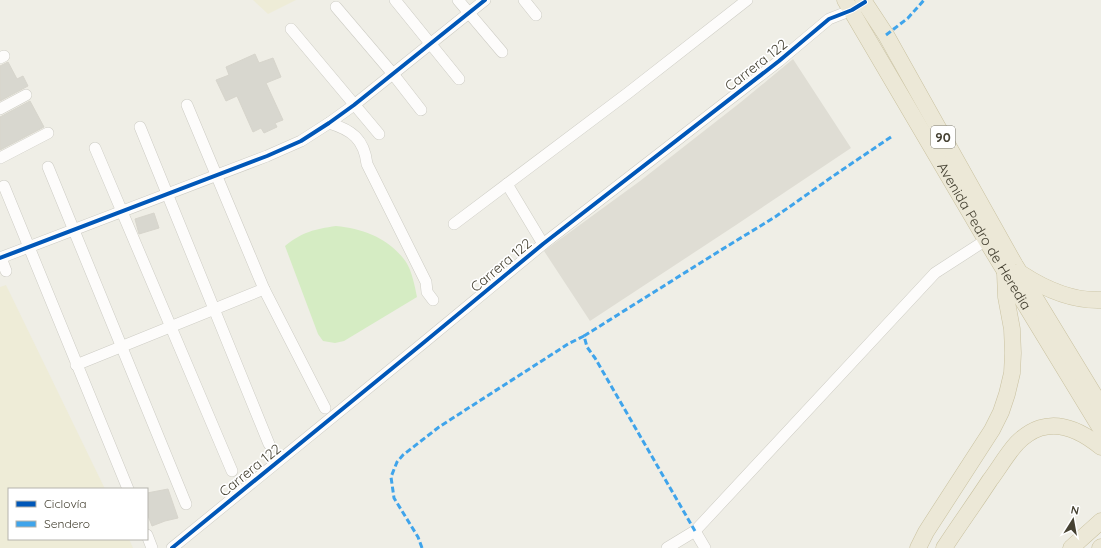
<svg xmlns="http://www.w3.org/2000/svg" width="1101" height="548" viewBox="0 0 1101 548" font-family="Quicksand,sans-serif">
  <style>
    .industrial { fill: #dfddd4 }
    .education { fill: #eeecd7 }
    .green { fill: #d5ecc3 }
    .building { fill: #d8d7cf; stroke: #d7d5cc }
    .lines { fill: none; stroke-linecap: round; stroke-linejoin: round }
    .minor-casing { stroke: #cdccc4; stroke-width: 12 }
    .highway-casing { stroke: #c9c19f; stroke-width: 17 }
    .minor { stroke: #fdfcfb; stroke-width: 11 }
    .highway { stroke: #ece8d7; stroke-width: 16 }
    .quiet { stroke: #3fa4eb; stroke-width: 3; stroke-dasharray: 6 3; stroke-linecap: butt }
    .cycleway-casing { stroke: #fff; stroke-width: 6 }
    .cycleway { stroke: #0057b8; stroke-width: 4 }
    .labels { text-anchor: middle; dominant-baseline: central; stroke-width: 3.5; stroke-linejoin: round; paint-order: stroke }
    .shield { fill: #fff; stroke: #7d7a70; stroke-width: 1 }
    .shield-label { font-size: 13px; font-weight: bold; fill: #454132 }
    .street-label { font-size: 14px; fill: #454132; stroke: #fff }
  </style>
  <rect width="100%" height="100%" fill="#efeee6"/>
  <!-- industrial -->
  <path class="industrial" d="M793,59L851,148L736,225L590,321L544,251L640,181L741,102Z"/>
  <!-- education -->
  <g class="education">
    <path d="M253,0H296L268,14Z"/>
    <path d="M6,285L105,489H9V539H129L133,548H0V287Z"/>
  </g>
  <!-- green -->
  <path class="green" d="M336,226C364,229 389,238 406,262C412,271 415,287 417,297L344,341L335,343L323,341L318,334L285,246C302,232 315,229 336,226Z"/>
  <!-- building -->
  <g class="building">
    <path d="M255,54L259,63L273,58L281,77L266,83L283,120L275,123L277,127L264,133L261,128L253,132L237,96L226,101L216,80L229,75L226,67Z"/>
    <path d="M8,62L17,79L23,76L28,86L0,101V66Z"/>
    <path d="M30,101L44,127L0,150V117Z"/>
    <path d="M154,213L159,228L139,234L135,219Z"/>
    <path d="M168,489L178,518L165,521L152,526L147,513V493Z"/>
  </g>
  <g class="lines">
    <defs>
      <g id="minor">
        <path d="M395,0L459,79"/>
        <path d="M458,0L502,52"/>
        <path d="M524,0L536,15"/>
        <path d="M336,7L393,74L421,110"/>
        <path d="M291,29L379,134"/>
        <path d="M0,58L4,56"/>
        <path d="M187,105L264,289L325,408"/>
        <path d="M0,109L26,95"/>
        <path d="M329,123C352,130 364,139 367,164L426,282L427,292L433,300"/>
        <path d="M140,127L269,444"/>
        <path d="M95,148L232,471"/>
        <path d="M0,158L48,133"/>
        <path d="M48,167L186,504"/>
        <path d="M507,184L543,244"/>
        <path d="M4,186L128,489"/>
        <path d="M454,224L628,93L747,0"/>
        <path d="M0,258L267,156L301,141L329,123L354,105L485,0"/>
        <path d="M1,258L6,271"/>
        <path d="M76,365L264,289"/>
        <path d="M695,531L705,548"/>
        <path d="M147,535L152,548"/>
        <path d="M172,548L422,344L543,244L779,61L829,19L852,10L856,8"/>
        <path d="M667,548L695,531L935,273L986,240"/>
      </g>
      <g id="highway">
        <path id="s1" d="M845,0L986,240L1101,429"/>
        <path d="M863,0L886,35L1015,265L1101,406"/>
        <path d="M1022,274C1045,289 1073,301 1101,300"/>
        <path d="M918,548L926,532L992,430L1001,412L1007,394L1012,373L1013,353L1012,329L1006,297L1005,273"/>
        <path d="M944,548C959,525 975,503 990,480C999,468 1007,454 1017,443C1023,437 1031,431 1040,428C1062,421 1084,433 1101,447"/>
        <path d="M1071,548L1101,521"/>
        <path d="M1100,548L1101,547"/>
      </g>
    </defs>
    <!-- minor casing -->
    <use href="#minor" class="minor-casing"/>
    <!-- highway casing -->
    <use href="#highway" class="highway-casing"/>
    <!-- minor -->
    <use href="#minor" class="minor"/>
    <!-- highway -->
    <use href="#highway" class="highway"/>
    <!-- quiet -->
    <g class="quiet">
      <path d="M886,35L908,18L924,0"/>
      <path d="M584,336L721,250L775,217L839,172L891,137"/>
      <path d="M422,548L418,537L394,498L391,477L397,462L403,455L439,427L568,344L584,336L587,347L595,358L695,531"/>
    </g>
    <defs>
      <g id="cycleway">
        <path d="M0,258L267,156L301,141L329,123L354,105L485,0"/>
        <path d="M172,548L422,344L543,244L779,61L829,19L852,10L865,2"/>
      </g>
    </defs>
    <!-- cycleway casing -->
    <use href="#cycleway" class="cycleway-casing"/>
    <!-- cycleway -->
    <use href="#cycleway" class="cycleway"/>
  </g>
  <g class="labels">
    <!-- shield labels -->
    <rect class="shield" x="931" y="126" width="24" height="22" rx="3"/>
    <g class="shield-label">
      <text x="943" y="137">90</text>
    </g>
    <!-- street labels -->
    <g class="street-label">
      <text transform="translate(756 65) rotate(-38)">Carrera 122</text>
      <text stroke="none"><textPath href="#s1" startOffset="274">Avenida Pedro de Heredia</textPath></text>
      <text transform="translate(501 265) rotate(-40)">Carrera 122</text>
      <text transform="translate(250 470) rotate(-39)">Carrera 122</text>
    </g>
  </g>
  <!-- legend -->
  <rect x="8" y="488" width="140" height="52" fill="#ffffff" stroke="#b5b3ad"/>
  <rect x="16" y="501" width="20" height="6" fill="#0057b8" stroke="#b5b3ad"/>
  <text x="44" y="508" font-size="12" fill="#454132">Ciclovía</text>
  <rect x="16" y="521" width="20" height="6" fill="#3fa4eb" stroke="#b5b3ad"/>
  <text x="44" y="528" font-size="12" fill="#454132">Sendero</text>
  <!-- north arrow -->
  <g transform="translate(1073 520) rotate(11)" stroke="#ffffff" stroke-width="3" paint-order="stroke">
  <path d="M0-3L7 15L0 10L-7 15Z" fill="#454132"/>
  <text y="-6" font-size="11" font-weight="bold" text-anchor="middle" fill="#454132">N</text>
  </g>
</svg>
